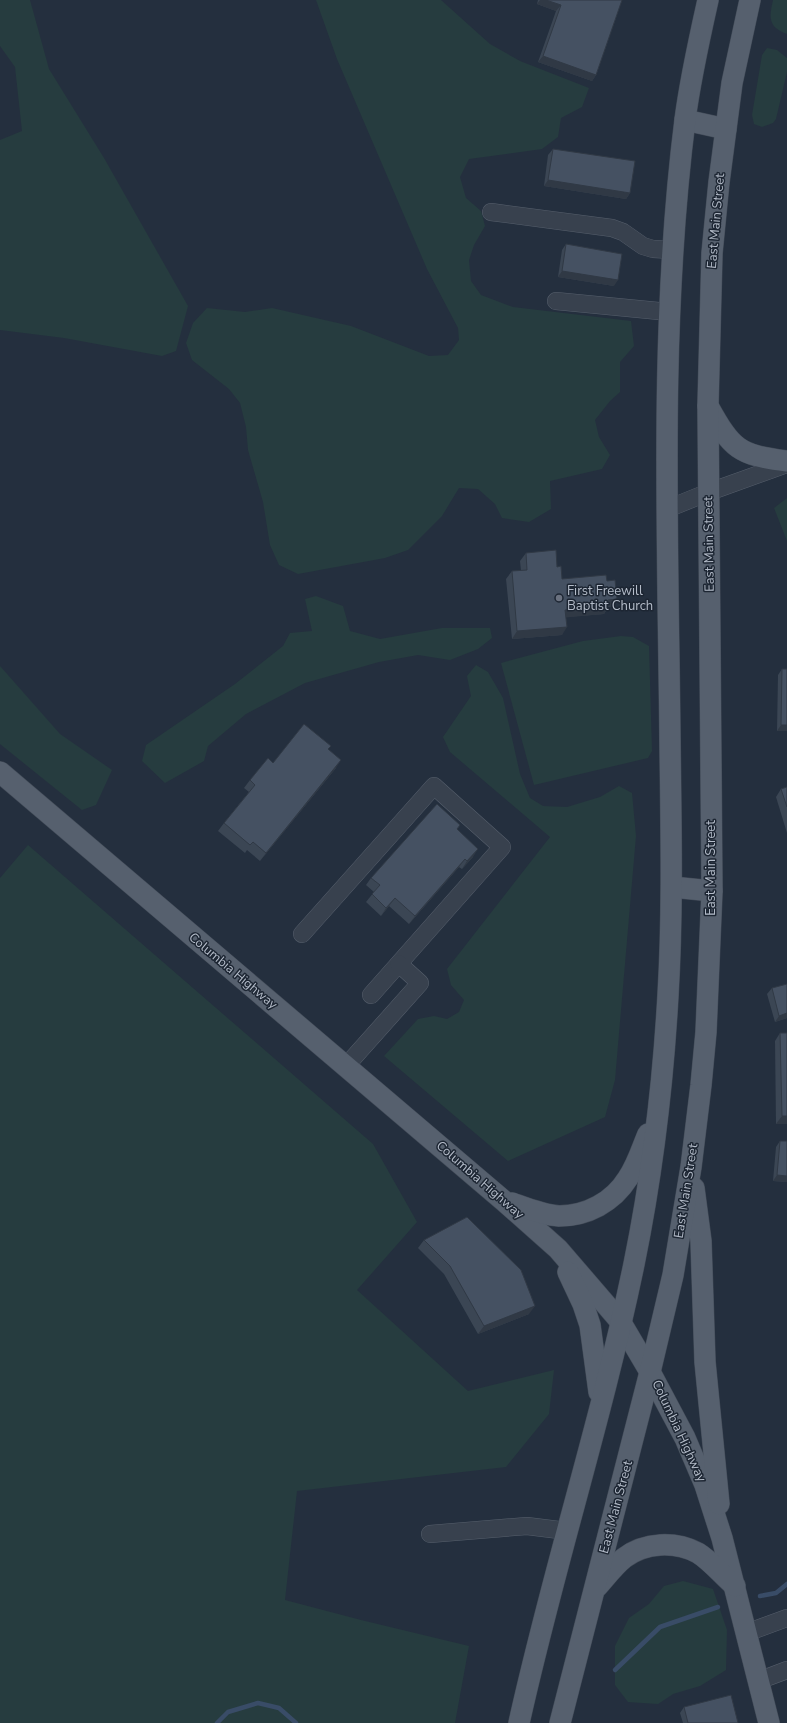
<svg xmlns="http://www.w3.org/2000/svg" width="787" height="1723" viewBox="0 0 787 1723" font-family="'Nunito Sans',sans-serif">
  <style>
    .green { fill: #263c3f }
    .lines { fill: none; stroke-linecap: round; stroke-linejoin: round }
    .stream { stroke: #394c67; stroke-width: 4.5 }
    .minor-casing { stroke: #565f6c; stroke-width: 18 }
    .major-casing { stroke: #414a57; stroke-width: 22 }
    .minor { stroke: #38414e; stroke-width: 17 }
    .major { stroke: #56606e; stroke-width: 21 }
    .wall { fill: #3b4654 }
    .shaded-wall { fill: #303945 }
    .building { fill: #455162; stroke: #303945 }
    .worship-dot { fill: #6b7280; stroke: #1d2633; stroke-width: 1.5 }
    .labels { text-anchor: middle; dominant-baseline: central; stroke-width: 3; stroke-linejoin: round; paint-order: stroke }
    .street-label { font-size: 13px; fill: #b4bcc9; stroke: #1d2633 }
    .poi-label { font-size: 13px; fill: #b4bcc9; stroke: #1d2633; text-anchor: start }
  </style>
  <rect width="100%" height="100%" fill="#242f3e"/>
  <!-- green -->
  <g class="green">
    <path d="M0,0H30L49,69L104,158L188,306L176,351L162,356L64,338L0,330V140L22,131L15,67L0,46Z"/>
    <path d="M316,0H441L490,44L520,61L589,88L582,107L561,118L558,137L542,149L469,159L460,177L466,198L481,211L485,226L474,245L469,260L471,281L481,295L513,307L631,321L634,346L620,362V392L610,401L595,420L599,437L610,455L602,469L550,481L551,509L529,522L502,518L495,504L478,489L459,488L442,516L408,550L385,558L298,574L279,565L270,545L263,502L248,450L246,427L240,403L229,389L192,360L186,343L193,323L207,308L245,312L272,308L351,326L429,356L448,355L459,340L458,328L427,269L337,59Z"/>
    <path d="M773,0H787V34C768,27 769,18 773,0Z"/>
    <path d="M767,48L777,50L787,58V72L776,119L773,123L762,127L754,124L752,115L762,55Z"/>
    <path d="M787,498V541L774,508Z"/>
    <path d="M316,596L343,606L350,631L380,639L442,628H490L492,638L478,649L450,660L418,655L379,662L305,683L246,714L208,746L204,761L165,783L142,761L146,745L235,684L283,646L290,633L312,631L305,599Z"/>
    <path d="M621,636L633,637L649,646L652,751L648,758L534,785L501,663L583,641Z"/>
    <path d="M476,665L488,672L503,698L520,774L530,798L543,806L567,807L600,797L619,786L632,793L636,836L615,1080L605,1117L508,1161L384,1056L418,1019L434,1016L447,1019L459,1012L464,1000L451,985L447,969L550,837L450,752L443,737L471,696L467,676Z"/>
    <path d="M0,666L60,734L112,770L96,805L82,810L0,744Z"/>
    <path d="M28,845L373,1144L417,1222L357,1290L468,1391L554,1370L549,1414L506,1467L297,1491L285,1600L361,1620L469,1646L455,1723H0V878Z"/>
    <path d="M683,1581L713,1589L727,1630L726,1670L700,1686L673,1694L658,1704L628,1702L615,1685V1646L629,1618L649,1604L664,1586Z"/>
  </g>
  <g class="lines">
    <!-- stream -->
    <g class="stream">
      <path d="M760,1596L776,1593L787,1584"/>
      <path d="M615,1670L660,1627L718,1607"/>
      <path d="M217,1723L228,1712L258,1703L279,1708L296,1723"/>
    </g>
    <defs>
      <g id="minor">
        <path d="M491,212L612,228L623,232L643,246L653,249L672,250"/>
        <path d="M556,301L669,312"/>
        <path d="M667,509L709,492L787,464"/>
        <path d="M302,934L434,786L502,847L371,995"/>
        <path d="M346,1066L420,983L399,964"/>
        <path d="M430,1534L527,1526L567,1531"/>
        <path d="M746,1633L787,1618"/>
        <path d="M758,1681L787,1670"/>
      </g>
      <g id="major">
        <path d="M685,120L726,129"/>
        <path d="M708,406C732,449 738,455 787,461"/>
        <path d="M0,772L504,1201L558,1249L620,1321L650,1372L685,1438L705,1485L722,1538L769,1723"/>
        <path d="M672,887L712,891"/>
        <path d="M694,1188L701,1241L705,1362L719,1504"/>
        <path d="M512,1203C526,1208 543,1215 559,1216C587,1216 613,1202 628,1178C637,1165 642,1148 648,1134"/>
        <path d="M568,1272L583,1304L590,1325L599,1392"/>
        <path d="M597,1587C606,1577 614,1566 624,1558C645,1542 675,1541 698,1553C711,1561 723,1576 735,1586"/>
        <path d="M519,1723C553,1569 602,1419 634,1264C652,1176 663,1085 668,995C673,911 671,826 670,741C668,535 659,326 685,120C690,80 699,40 708,0"/>
        <path d="M560,1723L650,1372L673,1275L691,1167L701,1085L706,1032L712,891L708,405L712,253L719,182L732,83L750,0"/>
      </g>
    </defs>
    <!-- minor casing -->
    <use href="#minor" class="minor-casing"/>
    <!-- major casing -->
    <use href="#major" class="major-casing"/>
    <!-- minor -->
    <use href="#minor" class="minor"/>
    <!-- major -->
    <use href="#major" class="major"/>
  </g>
  <!-- wall -->
  <g class="wall">
    <path d="M538,0H622L596,75L592,81L538,62L556,11L537,4Z"/>
    <path d="M553,149L630,193L626,199L544,186L548,155Z"/>
    <path d="M566,244L614,286L558,277L562,250Z"/>
    <path d="M526,553L557,567L562,579L607,581L617,599L611,607H608L604,614L566,617L562,635L512,639L506,579L512,571H521L520,561Z"/>
    <path d="M782,669H787V731H777L778,675Z"/>
    <path d="M328,750L336,768L260,861L247,850L245,853L218,831L224,823L249,792L244,788L250,780L273,763Z"/>
    <path d="M787,787V833L776,797L781,789Z"/>
    <path d="M460,825L457,829L473,857L462,869L459,867L409,924L389,906L381,916L366,902L374,892L366,885L371,878Z"/>
    <path d="M772,988L787,1018L775,1022L767,994Z"/>
    <path d="M780,1033L787,1124H776L775,1041Z"/>
    <path d="M780,1141L787,1182L773,1181L776,1147Z"/>
    <path d="M424,1240L529,1314L478,1334L444,1274L418,1248Z"/>
    <path d="M684,1707L738,1723H683L680,1713Z"/>
  </g>
  <!-- shaded-wall -->
  <g class="shaded-wall">
    <path d="M540,0H546L561,5L556,11L537,4Z"/>
    <path d="M543,56L596,75L592,81L538,62Z"/>
    <path d="M548,180L630,193L626,199L544,186Z"/>
    <path d="M562,271L618,280L614,286L558,277Z"/>
    <path d="M617,599L611,607H608L604,614L560,618L565,610L608,600Z"/>
    <path d="M567,627L562,635L512,639L517,631Z"/>
    <path d="M781,725H787V731H777Z"/>
    <path d="M341,760L336,768L260,861L266,853Z"/>
    <path d="M478,849L473,857L462,869L467,861Z"/>
    <path d="M465,859L459,867L409,924L415,916Z"/>
    <path d="M395,898L389,906L381,916L386,908Z"/>
    <path d="M787,1013V1018L775,1022L779,1016Z"/>
    <path d="M782,1116H787V1124H776Z"/>
    <path d="M777,1175L787,1176V1182L773,1181Z"/>
    <path d="M535,1306L529,1314L478,1334L484,1326Z"/>
  </g>
  <!-- building -->
  <g class="building">
    <path d="M546,0H622L596,75L543,56L561,5Z"/>
    <path d="M553,149L635,161L630,193L548,180Z"/>
    <path d="M566,244L622,254L618,280L562,271Z"/>
    <path d="M556,550L557,567L561,566L562,579L606,575L607,581L615,580L617,599L608,600L609,606L565,610L567,627L517,631L512,571L527,570L526,553Z"/>
    <path d="M782,669H787V725H781Z"/>
    <path d="M304,724L331,746L328,749L341,760L266,853L253,842L250,845L224,823L255,785L250,780L268,758L273,763Z"/>
    <path d="M787,787V807L781,789Z"/>
    <path d="M437,804L460,825L457,829L478,849L467,861L465,859L415,916L395,898L386,908L372,894L380,885L371,878Z"/>
    <path d="M787,984V1013L779,1016L772,988Z"/>
    <path d="M780,1033H787V1116H782Z"/>
    <path d="M780,1141H787V1176L777,1175Z"/>
    <path d="M467,1217L521,1270L535,1306L484,1326L450,1266L424,1240Z"/>
    <path d="M731,1695L738,1723H688L684,1707Z"/>
  </g>
  <!-- markers -->
  <circle class="worship-dot" cx="559" cy="598" r="4"/>
  <g class="labels">
    <!-- street labels -->
    <g class="street-label">
      <text transform="translate(716 221) rotate(-85)">East Main Street</text>
      <text transform="translate(709 544) rotate(-91)">East Main Street</text>
      <text transform="translate(711 868) rotate(-90)">East Main Street</text>
      <text transform="translate(233 971) rotate(40)">Columbia Highway</text>
      <text transform="translate(480 1180) rotate(41)">Columbia Highway</text>
      <text transform="translate(686 1191) rotate(-81)">East Main Street</text>
      <text transform="translate(679 1431) rotate(65)">Columbia Highway</text>
      <text transform="translate(616 1507) rotate(-75)">East Main Street</text>
    </g>
    <!-- poi labels -->
    <g class="poi-label">
      <text x="567" y="591">First Freewill<tspan x="567" dy="15">Baptist Church</tspan></text>
    </g>
  </g>
</svg>
